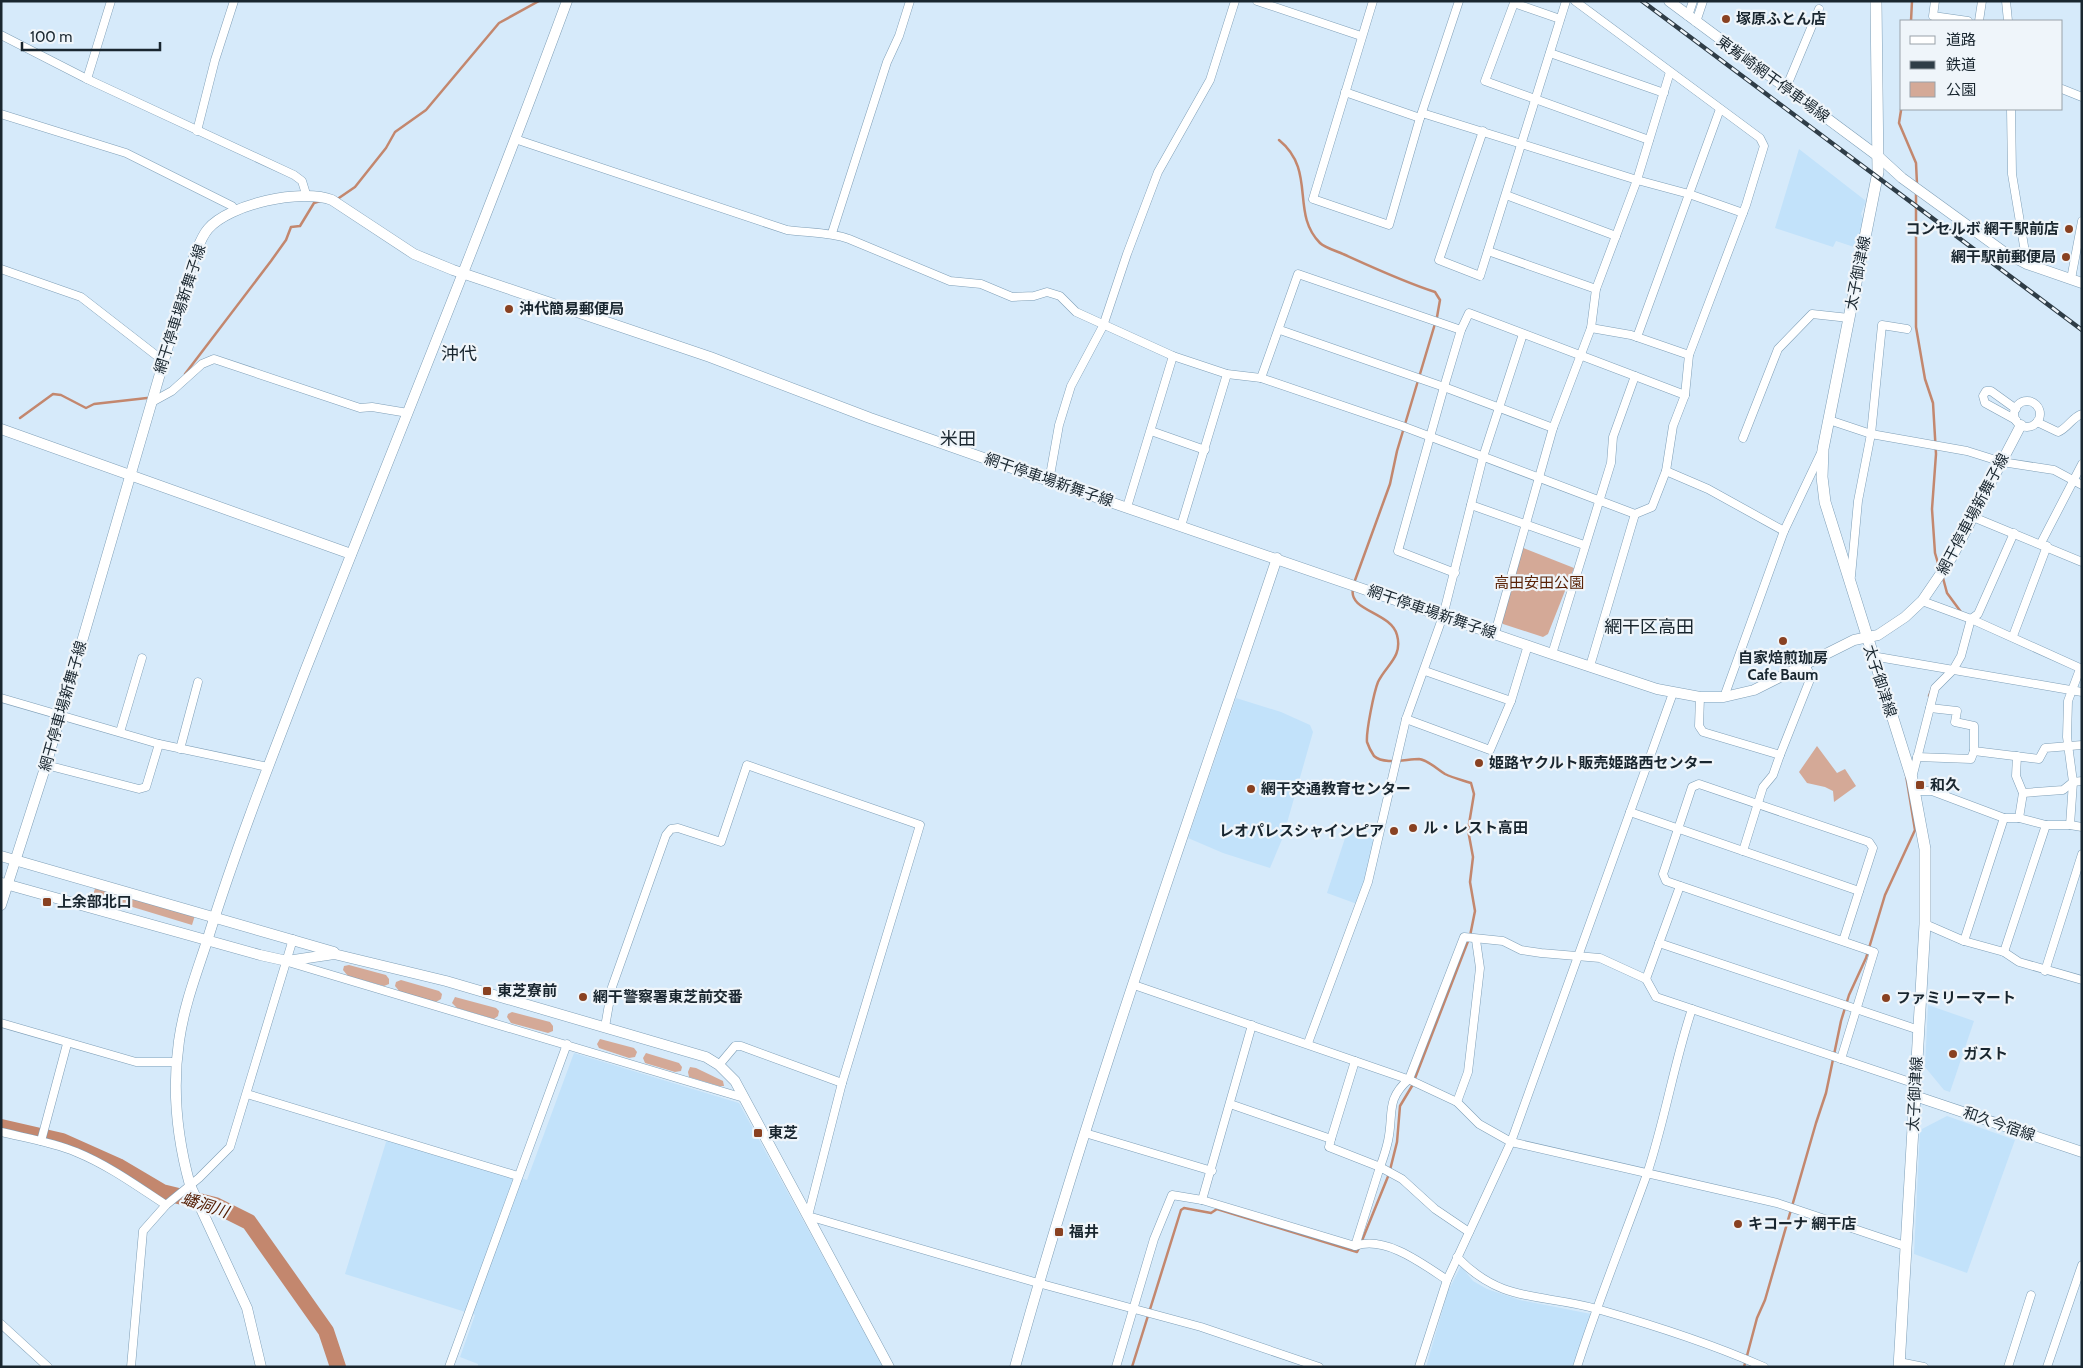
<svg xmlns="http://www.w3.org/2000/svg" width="2083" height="1368" viewBox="0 0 2083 1368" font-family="Cabin,'Noto Sans JP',sans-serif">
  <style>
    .built { fill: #c2e2fa }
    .green { fill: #d4a997 }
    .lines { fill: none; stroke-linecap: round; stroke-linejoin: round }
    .stream { stroke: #c3876e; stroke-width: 2.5 }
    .river { stroke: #c3876e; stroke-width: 16 }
    .street-casing { stroke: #7f9fb7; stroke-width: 9 }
    .secondary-casing { stroke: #7f9fb7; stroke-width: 11 }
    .primary-casing { stroke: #7f9fb7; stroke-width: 12 }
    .street { stroke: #fff; stroke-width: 8 }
    .secondary { stroke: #fff; stroke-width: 10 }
    .primary { stroke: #fff; stroke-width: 11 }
    .rail-casing { stroke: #2f3d47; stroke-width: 4.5 }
    .rail { stroke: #eff5fa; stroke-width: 2.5; stroke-dasharray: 8; stroke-linecap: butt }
    .poi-dot { fill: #894121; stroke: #eff5fa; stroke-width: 2 }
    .labels { text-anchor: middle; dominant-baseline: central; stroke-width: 4.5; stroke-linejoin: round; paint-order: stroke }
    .poi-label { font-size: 15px; font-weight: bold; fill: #19262f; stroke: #eff5fa; text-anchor: start }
    .street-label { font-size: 15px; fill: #19262f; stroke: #eff5fa }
    .park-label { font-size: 15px; fill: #5a2307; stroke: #eff5fa }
    .water-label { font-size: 16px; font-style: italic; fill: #521b00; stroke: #eff5fa }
    .quarter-label { font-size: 18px; fill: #19262f; stroke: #eff5fa }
  </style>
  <rect width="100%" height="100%" fill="#d6eafa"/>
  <!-- built -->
  <g class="built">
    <path d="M1799,149L1866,201L1861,214L1865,223L1860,249L1836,241L1833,247L1775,228Z"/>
    <path d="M1236,698L1281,712L1310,725L1313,732L1283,837L1270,868L1223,853L1188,838Z"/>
    <path d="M1347,832L1374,839L1365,881L1357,904L1327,893Z"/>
    <path d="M1928,1005L1974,1021L1950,1092L1944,1090L1925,1067Z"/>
    <path d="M574,1053L739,1103L883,1367H478V1364L460,1357L475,1315L345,1274L387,1139L527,1180Z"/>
    <path d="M1947,1116L2015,1140L1967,1273L1914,1254L1920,1130Z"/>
    <path d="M1461,1266L1473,1281L1487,1289L1520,1300L1591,1314L1574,1367H1426L1448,1291Z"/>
  </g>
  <!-- green -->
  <g class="green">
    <path d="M1521,547L1574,568L1548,634L1543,637L1503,624L1501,621Z"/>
    <path d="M1817,746L1837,773L1845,769L1856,786L1834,802L1833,791L1825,787L1807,783L1799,772Z"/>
    <path d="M97,882L196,912L192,925L93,895Z"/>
    <path d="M349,965L386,975L389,979V984L384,986L348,976L343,970L344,966Z"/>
    <path d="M401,980L439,991L442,994L441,999L436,1002L400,992L395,986L396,982Z"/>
    <path d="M455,997L496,1008L499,1011L498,1016L494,1019L457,1008L452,1003Z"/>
    <path d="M512,1012L550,1022L553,1026V1031L548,1033L511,1023L507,1017L508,1014Z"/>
    <path d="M600,1039L634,1048L637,1052L635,1057L629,1058L599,1048L597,1044Z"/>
    <path d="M646,1053L679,1063L682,1067L681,1071L675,1072L645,1063L643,1058Z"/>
    <path d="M690,1067L696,1068L723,1081L724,1086H719L689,1077L688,1072Z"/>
  </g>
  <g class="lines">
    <!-- stream -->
    <g class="stream">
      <path d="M1911,21L1912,1"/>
      <path d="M1902,104L1899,123L1916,163L1917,184"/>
      <path d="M1279,140C1317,171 1290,213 1320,243C1325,248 1337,251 1343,254C1374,268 1404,282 1435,292L1440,300L1437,317L1397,451L1390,484L1354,583"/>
      <path d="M1916,192V327L1925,379L1933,403L1936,454L1932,509L1935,553L1940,570"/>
      <path d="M336,200L355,187L386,148L395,132L426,110L499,23L539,1"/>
      <path d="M185,374L271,261L286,240L291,227L300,226L314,203L320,201"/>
      <path d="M20,418L53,394L61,395L86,408L94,404L147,398"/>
      <path d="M1943,578L1947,593L1961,612"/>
      <path d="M1353,589C1348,611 1391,612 1397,635C1403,657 1386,665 1378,682C1374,692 1366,731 1367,742C1368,745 1372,753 1374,756C1384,765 1406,759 1419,759C1428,760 1437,769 1445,774C1453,778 1462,780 1471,783L1474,794L1468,830L1473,857L1470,882L1475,911L1470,936L1412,1086L1400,1106L1397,1142L1389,1174L1361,1243"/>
      <path d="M1929,696L1933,686"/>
      <path d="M1132,1367L1181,1210L1184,1208L1211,1213L1217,1209L1357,1252L1359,1248"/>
      <path d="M1744,1367L1757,1318L1765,1300L1816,1123L1826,1093L1841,1021L1849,995L1866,958L1885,895L1915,830L1906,775"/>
    </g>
    <!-- river -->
    <path class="river" d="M1,1127L62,1141L118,1166L162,1192L215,1205L249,1222L326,1331L338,1367"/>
    <defs>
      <g id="street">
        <path d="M1257,1L1361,36"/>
        <path d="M1373,1L1313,199L1389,225L1420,118L1459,1"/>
        <path d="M1575,1L1760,138L1764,146L1746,205L1689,355L1685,395"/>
        <path d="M1935,1L1933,16L1968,21"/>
        <path d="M2006,1L2008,21"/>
        <path d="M1688,16L1693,1"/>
        <path d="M1560,19L1514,3L1485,81L1649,140"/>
        <path d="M1979,21L1982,1"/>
        <path d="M1696,22L1703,1"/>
        <path d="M1,35L87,79L294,175L302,181L306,194"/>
        <path d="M1550,53L1664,93"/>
        <path d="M87,79L111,1"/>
        <path d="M1786,88L1819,9"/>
        <path d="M2062,89L2082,97"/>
        <path d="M1345,92L1420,118"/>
        <path d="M2011,109L2012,174L2027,264"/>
        <path d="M1422,113L1637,180L1689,194L1743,213"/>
        <path d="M1,114L126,153L232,206L236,211"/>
        <path d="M197,131L215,60L234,1"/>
        <path d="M1483,131L1439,260L1480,276L1566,1"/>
        <path d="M515,139L787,230C808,233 829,232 849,239L950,281L981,284L1012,297L1034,296L1047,292L1060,296L1076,312L1173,356L1227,374L1261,378L1402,426L1635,514L1652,507L1666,471L1708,489L1784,531"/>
        <path d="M1506,195L1616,236"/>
        <path d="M832,233L887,62L899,36L910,1"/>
        <path d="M1488,251L1596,289"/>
        <path d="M1,269L81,297L157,356L164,357"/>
        <path d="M2071,279L2082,221"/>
        <path d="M1591,328L1631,335L1689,355"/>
        <path d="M1280,330L1444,387L1553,428"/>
        <path d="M1523,334L1483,457L1443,616L1406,719L1490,750L1511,701L1528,645"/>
        <path d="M1637,337L1720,109"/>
        <path d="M1261,378L1298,274L1461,330"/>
        <circle cx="2027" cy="414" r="13"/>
        <path d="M152,402L172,391L202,364L214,359L360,408L372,407L408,413"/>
        <path d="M1829,420L1871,434L1967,451L2002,462L2054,470L2082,485"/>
        <path d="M2016,420L1985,403L1983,396L1986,391H1991L2016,409"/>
        <path d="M2037,422L2058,432C2068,428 2072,417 2082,414"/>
        <path d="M1151,431L1205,450"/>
        <path d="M1743,438L1778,349L1812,314L1849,318"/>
        <path d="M1049,481L1059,425L1071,386L1103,326L1127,254L1158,172L1210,80L1235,1"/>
        <path d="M1471,505L1584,545"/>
        <path d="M1127,507L1173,356"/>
        <path d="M1973,517L2082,562"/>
        <path d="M1181,526L1227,374"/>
        <path d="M2041,543L2082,464"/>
        <path d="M1455,573L1398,551L1444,387L1461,330L1469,313L1685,395L1673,426L1666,471"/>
        <path d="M1851,576L1858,501L1871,434L1882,325L1907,329"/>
        <path d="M1922,601L1971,619L2082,669"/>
        <path d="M1495,633L1553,428L1591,328L1596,289L1637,180L1670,72"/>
        <path d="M2013,636L2047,546"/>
        <path d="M1552,654L1611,463L1613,437L1635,376"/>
        <path d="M1872,656L2082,692"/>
        <path d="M1590,666L1635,514"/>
        <path d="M1425,671L1511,701"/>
        <path d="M1700,697L1699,726L1703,732L1780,755L1773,775L1763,787L1743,851"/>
        <path d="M1724,697L1784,531L1821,453"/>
        <path d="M1,698L159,744L268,767"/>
        <path d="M1930,708L1957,711L1955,722L1974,726V751"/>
        <path d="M120,732L142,658"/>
        <path d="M180,749L198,682"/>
        <path d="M1780,755L1811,677L1805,664"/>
        <path d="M2017,756L2016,776L2023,793L2019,818"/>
        <path d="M1917,757L1971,759L1974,751L2039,759L2045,748L2082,745"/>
        <path d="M46,765L139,789L146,787L159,744"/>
        <path d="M1912,778L1935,688L1953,670L1961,656L1971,619L1978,614L2014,533"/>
        <path d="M1915,791H1932L2004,818H2019L2046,825H2070L2082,827"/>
        <path d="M2023,793L2063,790L2073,782L2082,781"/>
        <path d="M1630,812L1859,891"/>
        <path d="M2070,825L2073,782L2067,737L2068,701L2080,669"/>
        <path d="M1925,924L1964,941L2004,952L2019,962L2082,980"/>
        <path d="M1964,941L2004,818"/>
        <path d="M1659,943L1919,1030"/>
        <path d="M2004,952L2046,825"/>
        <path d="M288,962L744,1098"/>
        <path d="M2045,971L2082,854"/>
        <path d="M1646,979L1680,886"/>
        <path d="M1134,985L1410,1080L1457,1102L1479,1124L1511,1142L1777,1203L1905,1246"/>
        <path d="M1,1023L136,1062H176"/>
        <path d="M605,1027L612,987L666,835L671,829L678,828L721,842L747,765L920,825L842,1083L808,1216L1038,1283L1201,1327L1319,1367"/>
        <path d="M1308,1043L1368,882L1406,719"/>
        <path d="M1841,1059L1874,952L1666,881L1663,874L1692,787L1699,784L1869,842L1873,848L1843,941"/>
        <path d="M719,1065L735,1046H741L842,1083"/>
        <path d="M247,1094L518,1176"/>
        <path d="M1457,1102L1468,1072L1480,968L1476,940"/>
        <path d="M1230,1104L1331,1139L1355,1061"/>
        <path d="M1,1132C26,1138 52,1142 76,1152C108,1165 137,1186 166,1205"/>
        <path d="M1085,1133L1212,1171"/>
        <path d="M1331,1139L1329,1147L1380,1167C1383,1159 1386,1150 1388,1141C1394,1114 1385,1100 1409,1079L1464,937L1503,941L1521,950L1541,953L1600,958L1646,979L1656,997L1916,1084"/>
        <path d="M41,1141L67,1044"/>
        <path d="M1202,1200L1252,1025"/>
        <path d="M1355,1246L1380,1167L1402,1179L1435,1209L1469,1232"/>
        <path d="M1457,1257C1502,1304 1541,1293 1597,1309C1653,1325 1710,1343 1764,1367"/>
        <path d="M1,1324L48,1367"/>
        <path d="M1899,1362L1924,1367"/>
        <path d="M131,1367L143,1231L166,1205L199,1178L230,1147L293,939"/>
        <path d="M449,1367L567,1044"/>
        <path d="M1116,1367L1154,1239L1172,1195L1202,1200L1355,1246C1385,1235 1423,1264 1447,1280"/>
        <path d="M1419,1367L1447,1280L1511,1142L1673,693"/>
        <path d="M1577,1367C1598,1301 1624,1238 1647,1174C1665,1120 1674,1063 1692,1009"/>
        <path d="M2008,1367L2031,1295"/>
        <path d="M2047,1367L2082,1265"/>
      </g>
      <g id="secondary">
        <path d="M1669,1L1879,157L1902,178L2004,252L2027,264L2082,283"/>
        <path d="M1,429L351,554"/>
        <path d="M1,856L334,952"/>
        <path d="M2,883L260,955L287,961L334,954L446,981L706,1057L719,1065L735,1081L889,1367"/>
        <path d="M1,905L46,765L194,257C198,248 201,237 208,229C229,204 302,188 332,200L414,254L453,270L710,357L870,418L1049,481L1552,654L1657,689L1700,697H1724L1754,690L1854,640L1878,635L1905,617L1922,601L1952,557L2021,425"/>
        <path d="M1915,1096L2082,1152"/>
        <path d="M261,1367L247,1308L190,1185C177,1138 172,1089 179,1041C184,1005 197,972 208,938C236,848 271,759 305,671C393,448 484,226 567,1"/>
        <path d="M1015,1367C1091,1094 1187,826 1277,558"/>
      </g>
      <path id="primary" d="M1876,1L1878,172L1823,449L1822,477L1825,502L1912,779L1925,849V924L1899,1367"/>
    </defs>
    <!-- street casing -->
    <use href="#street" class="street-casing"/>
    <!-- secondary casing -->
    <use href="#secondary" class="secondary-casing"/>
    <!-- primary casing -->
    <use href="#primary" class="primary-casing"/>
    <!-- street -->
    <use href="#street" class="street"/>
    <!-- secondary -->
    <use href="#secondary" class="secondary"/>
    <!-- primary -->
    <use href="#primary" class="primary"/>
    <defs>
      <path id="rail" d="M1642,1L2082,330"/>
    </defs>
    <!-- rail casing -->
    <use href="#rail" class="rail-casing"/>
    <!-- rail -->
    <use href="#rail" class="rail"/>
  </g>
  <!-- markers -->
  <g class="poi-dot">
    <circle cx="1726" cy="19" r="5"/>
    <circle cx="2069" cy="229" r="5"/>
    <circle cx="2066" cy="257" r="5"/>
    <circle cx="509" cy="309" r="5"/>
    <circle cx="1783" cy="641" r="5"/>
    <circle cx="1479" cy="763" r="5"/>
    <rect x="1915" y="780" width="10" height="10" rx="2.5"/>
    <circle cx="1251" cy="789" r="5"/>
    <circle cx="1413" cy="828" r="5"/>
    <circle cx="1394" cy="831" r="5"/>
    <rect x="42" y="897" width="10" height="10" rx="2.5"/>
    <rect x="482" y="986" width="10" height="10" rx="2.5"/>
    <circle cx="583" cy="997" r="5"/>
    <circle cx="1886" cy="998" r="5"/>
    <circle cx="1953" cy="1054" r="5"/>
    <rect x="753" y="1128" width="10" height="10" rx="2.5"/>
    <circle cx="1738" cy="1224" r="5"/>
    <rect x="1054" y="1227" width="10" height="10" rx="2.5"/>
  </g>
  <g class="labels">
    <!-- poi labels -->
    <g class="poi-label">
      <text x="1736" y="19">塚原ふとん店</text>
      <text x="2059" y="229" text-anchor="end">コンセルボ 網干駅前店</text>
      <text x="2056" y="257" text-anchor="end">網干駅前郵便局</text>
      <text x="519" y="309">沖代簡易郵便局</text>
      <text x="1783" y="658" text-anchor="middle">自家焙煎珈房<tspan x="1783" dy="17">Cafe Baum</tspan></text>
      <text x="1489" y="763">姫路ヤクルト販売姫路西センター</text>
      <text x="1930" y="785">和久</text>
      <text x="1261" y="789">網干交通教育センター</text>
      <text x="1423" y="828">ル・レスト高田</text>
      <text x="1384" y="831" text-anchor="end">レオパレスシャインピア</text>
      <text x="57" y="902">上余部北口</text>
      <text x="497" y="991">東芝寮前</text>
      <text x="593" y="997">網干警察署東芝前交番</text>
      <text x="1896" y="998">ファミリーマート</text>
      <text x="1963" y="1054">ガスト</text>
      <text x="768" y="1133">東芝</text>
      <text x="1748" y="1224">キコーナ 網干店</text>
      <text x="1069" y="1232">福井</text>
    </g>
    <!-- street labels -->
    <g class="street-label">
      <text transform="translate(1773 79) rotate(36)">東觜崎網干停車場線</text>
      <text transform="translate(1858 273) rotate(-79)">太子御津線</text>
      <text transform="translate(180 309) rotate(-72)">網干停車場新舞子線</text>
      <text transform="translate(1049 480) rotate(19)">網干停車場新舞子線</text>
      <text transform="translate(1973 514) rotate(-62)">網干停車場新舞子線</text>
      <text transform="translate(1432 612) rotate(19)">網干停車場新舞子線</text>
      <text transform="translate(1880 681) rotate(72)">太子御津線</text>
      <text transform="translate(63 706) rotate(-74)">網干停車場新舞子線</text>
      <text transform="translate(1915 1094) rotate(-87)">太子御津線</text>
      <text transform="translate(1999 1124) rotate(19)">和久今宿線</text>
    </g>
    <!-- park labels -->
    <g class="park-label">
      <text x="1539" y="583">高田安田公園</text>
    </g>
    <!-- water labels -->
    <g class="water-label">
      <text transform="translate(205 1205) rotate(18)">蟠洞川</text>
    </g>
    <!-- quarter labels -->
    <g class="quarter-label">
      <text x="459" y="354">沖代</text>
      <text x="958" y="439">米田</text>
      <text x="1649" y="627">網干区高田</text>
    </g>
  </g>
  <!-- border -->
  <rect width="2083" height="1368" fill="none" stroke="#19262f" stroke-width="5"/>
  <!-- legend -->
  <rect x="1900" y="20" width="162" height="90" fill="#eff5fa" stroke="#99a2a9"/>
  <rect x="1910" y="36" width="25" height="8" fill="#ffffff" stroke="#99a2a9"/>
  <text x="1946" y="45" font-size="15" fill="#19262f">道路</text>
  <rect x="1910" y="61" width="25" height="8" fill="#2f3d47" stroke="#99a2a9"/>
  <text x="1946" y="70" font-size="15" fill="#19262f">鉄道</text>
  <rect x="1910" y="82" width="25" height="15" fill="#d4a997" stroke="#99a2a9"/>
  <text x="1946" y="95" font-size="15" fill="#19262f">公園</text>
  <!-- scale -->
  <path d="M22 42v8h138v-8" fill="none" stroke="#19262f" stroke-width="2.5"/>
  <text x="30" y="42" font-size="15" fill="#19262f" stroke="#eff5fa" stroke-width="4" paint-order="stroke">100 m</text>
</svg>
